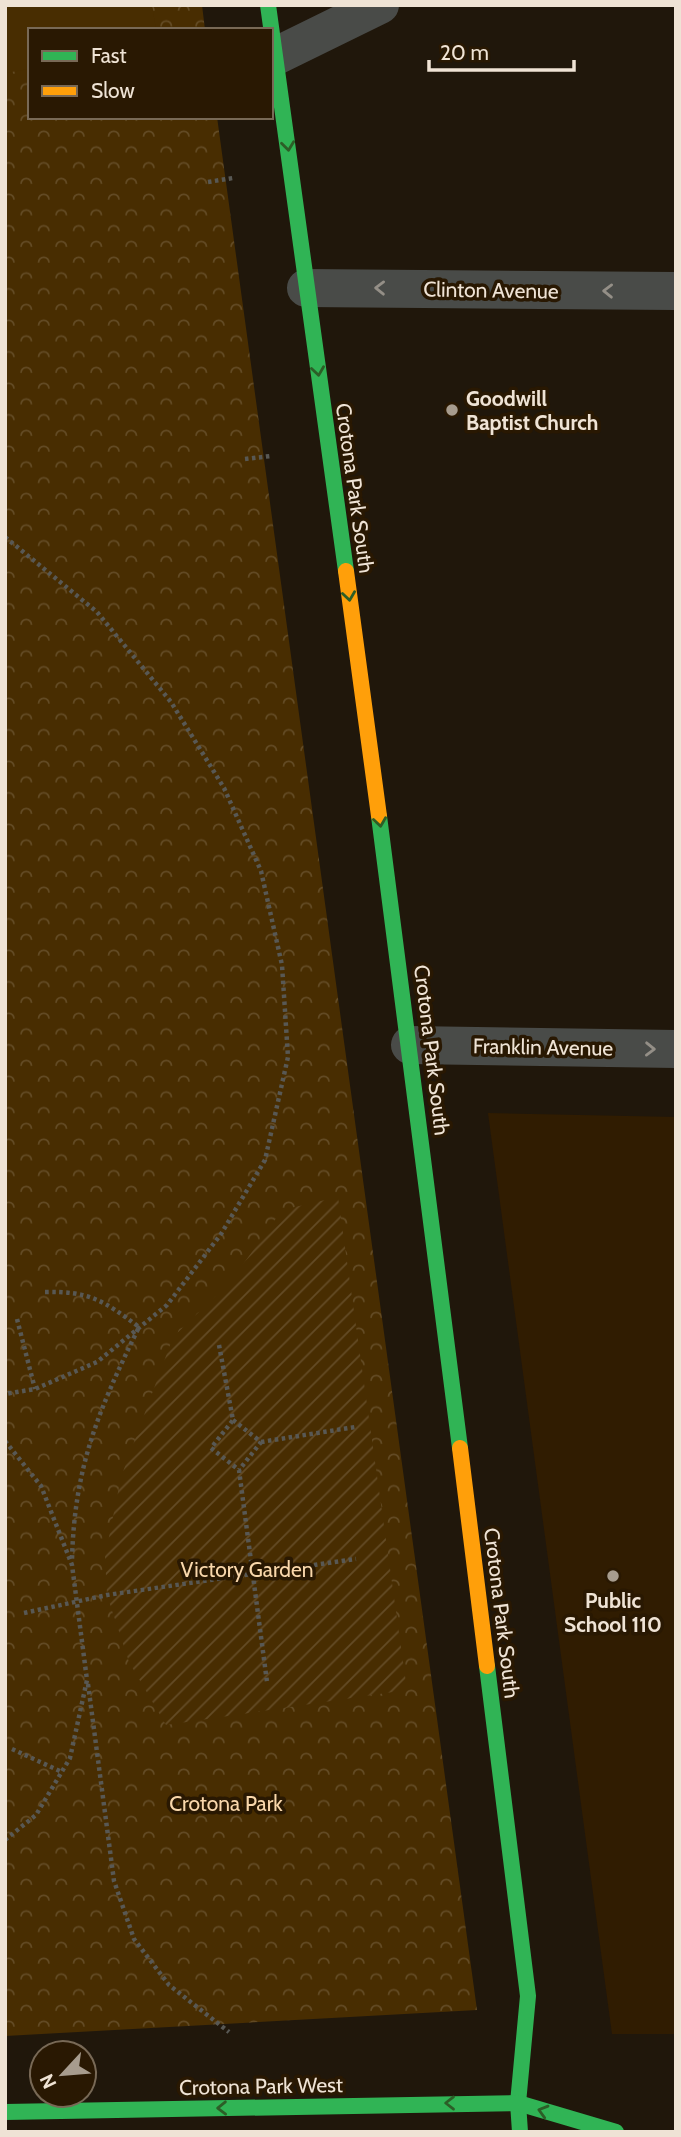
<svg xmlns="http://www.w3.org/2000/svg" width="681" height="2137" viewBox="0 0 681 2137" font-family="Cabin,sans-serif">
  <style>
    .built { fill: #301c01 }
    .park { fill: url(#park-crowns) }
    .garden { fill: url(#garden-furrows) }
    .pitch { fill: #482d01 }
    .lines { fill: none; stroke-linecap: round; stroke-linejoin: round }
    .path { stroke: #585854; stroke-width: 4.5; stroke-dasharray: 3.5 3.5; stroke-linecap: butt }
    .street { stroke: #494b48; stroke-width: 38 }
    .fast { stroke: #30b455; stroke-width: 16 }
    .slow { stroke: #ff9f0a; stroke-width: 16 }
    .oneway { stroke: #2c5e27 }
    .oneway2 { stroke: #948f87 }
    .poi-dot { fill: #a79c8e; stroke: #291802; stroke-width: 2.5 }
    .labels { text-anchor: middle; dominant-baseline: central; stroke-width: 7; stroke-linejoin: round; paint-order: stroke }
    .street-label { font-size: 21px; fill: #efe3d5; stroke: #291802 }
    .poi-label { font-size: 21px; font-weight: bold; fill: #efe3d5; stroke: #291802; text-anchor: start }
    .park-label { font-size: 21px; fill: #f9d7ab; stroke: #291802 }
  </style>
  <defs>
    <pattern id="park-crowns" width="20" height="18" patternUnits="userSpaceOnUse" patternTransform="scale(1.75)"><rect width="20" height="18" fill="#482d01"/><path d="M2 6a3 3 0 1 1 6 0M12 15a3 3 0 1 1 6 0" fill="none" stroke="#634b25"/></pattern>
    <pattern id="garden-furrows" width="10" height="10" patternUnits="userSpaceOnUse" patternTransform="scale(1.75)"><rect width="10" height="10" fill="#482d01"/><path d="M-1 1l2-2M0 10L10 0M9 11l2-2" fill="none" stroke="#634b25"/></pattern>
  </defs>
  <rect width="100%" height="100%" fill="#20170b"/>
  <!-- built -->
  <path class="built" d="M488,1113L676,1117V2034H612Z"/>
  <!-- park -->
  <path class="park" d="M5,5H202L205,30H30V117H217L477,2010L5,2036Z"/>
  <!-- garden -->
  <path class="garden" d="M338,1197L407,1690L166,1725L129,1662L107,1595L105,1557L121,1477L173,1337L231,1281L282,1210Z"/>
  <!-- pitch -->
  <path class="pitch" d="M5,5H152L156,30H30V69L5,73Z"/>
  <g class="lines">
    <!-- path -->
    <g class="path">
      <path d="M208,182L233,178"/>
      <path d="M245,459L271,456"/>
      <path d="M5,537L97,612L171,702L224,788L261,871L282,965L288,1057L265,1160L221,1234L167,1305L97,1362L35,1389L5,1394"/>
      <path d="M45,1292C90,1291 104,1301 139,1327C99,1409 74,1467 72,1561"/>
      <path d="M17,1319L35,1389"/>
      <path d="M219,1345L233,1420L211,1448L239,1470L267,1682"/>
      <path d="M233,1420L261,1442L239,1470"/>
      <path d="M5,1441L41,1486L72,1565L87,1680L70,1758L36,1815L5,1840"/>
      <path d="M261,1442L355,1427"/>
      <path d="M24,1613L107,1595L356,1559"/>
      <path d="M88,1684L114,1881L134,1939L169,1985L229,2032"/>
      <path d="M12,1749L62,1772"/>
    </g>
    <!-- street -->
    <g class="street">
      <path d="M276,56L380,5"/>
      <path d="M306,288L676,291"/>
      <path d="M410,1045L676,1049"/>
    </g>
    <!-- fast -->
    <g class="fast">
      <path d="M268,5L346,571"/>
      <path d="M379,816L460,1448"/>
      <path d="M487,1666L528,1996L518,2103L520,2132"/>
      <path d="M5,2112L518,2103L616,2132"/>
    </g>
    <!-- slow -->
    <g class="slow">
      <path d="M346,571L379,816"/>
      <path d="M460,1448L487,1666"/>
    </g>
  </g>
  <!-- one-way arrows -->
  <defs><path id="oneway-chevron" d="M-2-3.5L2.5 0L-2 3.5" fill="none" stroke-width="1.6" stroke-linecap="round" stroke-linejoin="round" transform="scale(1.75)"/></defs>
  <g class="oneway">
    <use href="#oneway-chevron" transform="translate(288 146) rotate(83)"/>
    <use href="#oneway-chevron" transform="translate(318 371) rotate(82)"/>
    <use href="#oneway-chevron" transform="translate(349 596) rotate(82)"/>
    <use href="#oneway-chevron" transform="translate(380 822) rotate(82)"/>
    <use href="#oneway-chevron" transform="translate(450 2103) rotate(180)"/>
    <use href="#oneway-chevron" transform="translate(222 2108) rotate(179)"/>
    <use href="#oneway-chevron" transform="translate(543 2111) rotate(-164)"/>
  </g>
  <g class="oneway2">
    <use href="#oneway-chevron" transform="translate(380 288) rotate(-179)"/>
    <use href="#oneway-chevron" transform="translate(608 291) rotate(-179)"/>
    <use href="#oneway-chevron" transform="translate(650 1049) rotate(1)"/>
  </g>
  <!-- markers -->
  <g class="poi-dot">
    <circle cx="452" cy="410" r="7"/>
    <circle cx="613" cy="1576" r="7"/>
  </g>
  <g class="labels">
    <!-- street labels -->
    <g class="street-label">
      <text transform="translate(491 290) rotate(1)">Clinton Avenue</text>
      <text transform="translate(355 488) rotate(82)">Crotona Park South</text>
      <text transform="translate(543 1047) rotate(1)">Franklin Avenue</text>
      <text transform="translate(432 1050) rotate(83)">Crotona Park South</text>
      <text transform="translate(502 1613) rotate(83)">Crotona Park South</text>
      <text transform="translate(261 2086) rotate(-1)">Crotona Park West</text>
    </g>
    <!-- poi labels -->
    <g class="poi-label">
      <text x="466" y="398">Goodwill<tspan x="466" dy="24">Baptist Church</tspan></text>
      <text x="613" y="1600" text-anchor="middle">Public<tspan x="613" dy="24">School 110</tspan></text>
    </g>
    <!-- park labels -->
    <g class="park-label">
      <text x="247" y="1569">Victory Garden</text>
      <text x="226" y="1803">Crotona Park</text>
    </g>
  </g>
  <!-- border -->
  <rect width="681" height="2137" fill="none" stroke="#efe3d5" stroke-width="14"/>
  <!-- legend -->
  <rect x="28" y="28" width="245" height="91" fill="#291802" stroke="#786956" stroke-width="2"/>
  <rect x="42" y="51" width="35" height="10" fill="#30b455" stroke="#786956" stroke-width="2"/>
  <text x="91" y="63" font-size="21" fill="#efe3d5">Fast</text>
  <rect x="42" y="86" width="35" height="10" fill="#ff9f0a" stroke="#786956" stroke-width="2"/>
  <text x="91" y="98" font-size="21" fill="#efe3d5">Slow</text>
  <!-- north arrow -->
  <g transform="translate(63 2074) rotate(244)"><circle r="33" fill="#291802" stroke="#786956" stroke-width="2"/>
  <path d="M0-5L12 26L0 18L-12 26Z" fill="#a79c8e"/>
  <text y="-10" font-size="19" font-weight="bold" text-anchor="middle" fill="#efe3d5">N</text>
  </g>
  <!-- scale -->
  <path d="M429 60v10h145v-10" fill="none" stroke="#efe3d5" stroke-width="3.5"/>
  <text x="440" y="60" font-size="21" fill="#efe3d5" stroke="#291802" stroke-width="5" paint-order="stroke">20 m</text>
</svg>
